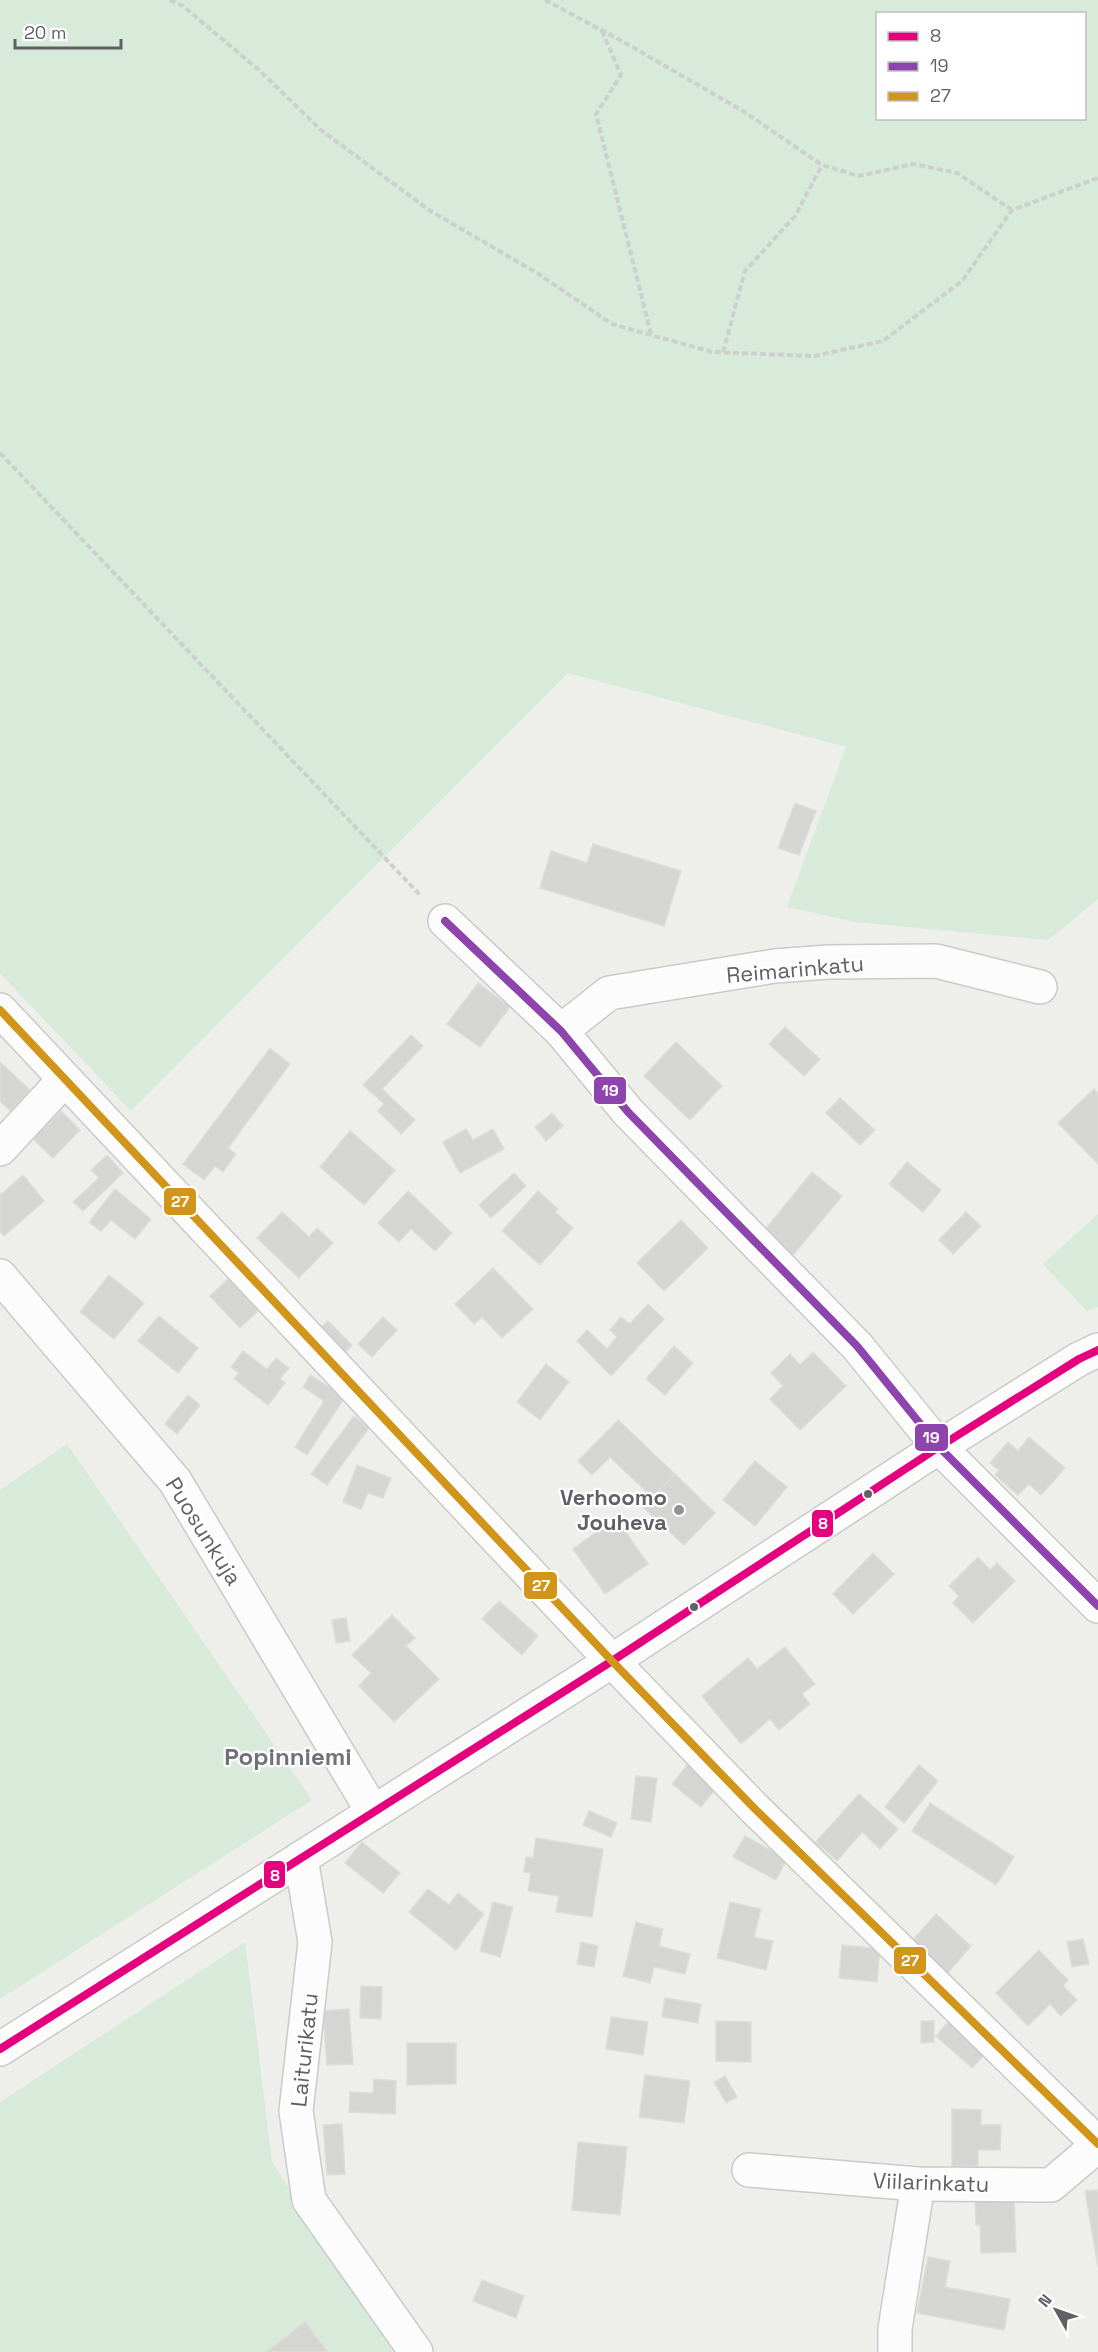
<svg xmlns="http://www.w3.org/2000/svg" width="1098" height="2352" viewBox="0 0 1098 2352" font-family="'Space Grotesk',sans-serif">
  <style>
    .green { fill: #d8eada; fill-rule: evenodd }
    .building { fill: #d5d5d3; stroke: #deddd9; stroke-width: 1.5 }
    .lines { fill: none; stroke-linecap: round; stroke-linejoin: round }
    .street-casing { stroke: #cacaca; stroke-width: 36 }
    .path { stroke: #ccd0cf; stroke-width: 4; stroke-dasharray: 6 3; stroke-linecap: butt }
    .street { stroke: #fcfcfc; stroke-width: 33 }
    .bus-1-casing { stroke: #fff; stroke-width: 12 }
    .bus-2-casing { stroke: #fff; stroke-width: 12 }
    .bus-3-casing { stroke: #fff; stroke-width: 12 }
    .bus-1 { stroke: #e5007d; stroke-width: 8 }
    .bus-2 { stroke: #8e44ad; stroke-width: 8 }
    .bus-3 { stroke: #d1951a; stroke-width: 8 }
    .bus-dot { fill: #5f6167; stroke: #fff; stroke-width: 2 }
    .poi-dot { fill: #919295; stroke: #fff; stroke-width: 2 }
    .labels { text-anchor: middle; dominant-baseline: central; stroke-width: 4.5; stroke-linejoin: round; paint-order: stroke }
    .street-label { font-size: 22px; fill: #5f6167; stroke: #fff }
    .poi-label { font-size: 22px; font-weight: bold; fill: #5f6167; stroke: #fff; text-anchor: end }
    .neighbourhood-label { font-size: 24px; font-weight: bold; fill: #707279; stroke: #fff }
    .line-badge { stroke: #fff; stroke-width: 2 }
    .badge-label { font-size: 16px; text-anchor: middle; font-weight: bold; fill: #fff }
  </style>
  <rect width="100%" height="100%" fill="#eeeeea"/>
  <!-- green -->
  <g class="green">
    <path d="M0,0H1098V899L1048,940L855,922L787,907L846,747L568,673L131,1111L0,973ZM878,14H1084V118H878Z"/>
    <path d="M1098,1214V1307L1087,1311L1043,1264Z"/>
    <path d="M67,1444L312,1800L0,1999V1490Z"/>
    <path d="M245,1942L272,2162L393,2352H0V2102Z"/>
  </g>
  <!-- building -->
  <g class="building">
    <path d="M795,803L816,811L799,855L778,848Z"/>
    <path d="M593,844L681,871L664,926L540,888L551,851L587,863Z"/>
    <path d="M478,983L510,1007L480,1047L447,1024Z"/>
    <path d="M785,1027L820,1059L804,1076L769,1044Z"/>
    <path d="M411,1035L423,1046L382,1089L415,1120L401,1134L378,1111L384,1104L363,1085Z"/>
    <path d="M676,1042L722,1086L690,1120L644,1076Z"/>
    <path d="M270,1048L290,1064L228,1148L236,1154L223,1172L215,1166L204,1180L183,1164Z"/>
    <path d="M0,1062L30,1090L10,1111L0,1101Z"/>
    <path d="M1094,1089L1098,1093V1164L1058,1123Z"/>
    <path d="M840,1098L875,1130L860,1145L826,1113Z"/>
    <path d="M61,1111L80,1130L53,1158L33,1139Z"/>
    <path d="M552,1113L563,1126L546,1141L535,1127Z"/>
    <path d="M466,1129L473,1140L493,1129L504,1149L460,1173L443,1142Z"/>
    <path d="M350,1131L395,1170L364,1205L320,1167Z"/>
    <path d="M107,1155L123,1173L83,1211L73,1202L99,1178L91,1170Z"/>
    <path d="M907,1162L941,1190L923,1212L889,1184Z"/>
    <path d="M812,1172L842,1196L789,1260L760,1236Z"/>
    <path d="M514,1173L526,1186L491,1218L479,1205Z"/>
    <path d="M23,1175L44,1201L4,1236L0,1232V1195Z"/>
    <path d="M115,1189L151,1219L135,1239L111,1220L101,1231L89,1222Z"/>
    <path d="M408,1191L452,1233L435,1251L411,1229L399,1242L378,1223Z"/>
    <path d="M538,1191L558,1209L555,1212L573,1228L540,1265L502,1231Z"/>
    <path d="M282,1212L309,1237L317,1228L333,1243L299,1278L257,1238Z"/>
    <path d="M966,1212L981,1226L953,1254L939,1240Z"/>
    <path d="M681,1220L708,1248L664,1291L637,1263Z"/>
    <path d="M493,1268L533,1309L502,1338L482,1317L474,1324L455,1304Z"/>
    <path d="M109,1275L144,1303L114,1339L80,1312Z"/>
    <path d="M229,1278L259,1310L240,1328L210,1296Z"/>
    <path d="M648,1304L664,1319L611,1376L577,1341L587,1330L607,1349L617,1337L610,1330L621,1317L630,1324Z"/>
    <path d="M159,1316L198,1348L178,1373L138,1341Z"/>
    <path d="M383,1317L397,1330L372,1357L358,1344Z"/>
    <path d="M328,1321L352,1345L341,1357L316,1332Z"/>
    <path d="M674,1346L693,1363L665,1395L646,1379Z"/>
    <path d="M243,1351L267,1369L276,1358L289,1368L280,1379L285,1383L268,1405L234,1379L239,1373L231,1367Z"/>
    <path d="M813,1352L846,1386L800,1430L770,1399L783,1386L771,1373L790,1354L800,1365Z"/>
    <path d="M546,1364L569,1382L540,1420L517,1402Z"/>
    <path d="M310,1375L345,1397L307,1455L295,1447L324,1401L303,1387Z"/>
    <path d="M188,1395L200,1405L177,1434L165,1424Z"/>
    <path d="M354,1416L369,1428L327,1485L311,1474Z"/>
    <path d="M618,1420L675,1474L652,1497L610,1457L592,1475L578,1461Z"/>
    <path d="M1029,1437L1065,1468L1041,1495L1029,1484L1018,1495L995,1475L999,1470L990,1463L1008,1442L1018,1451Z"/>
    <path d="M755,1461L787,1487L755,1526L723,1500Z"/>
    <path d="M357,1465L391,1478L383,1498L368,1493L361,1509L343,1502Z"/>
    <path d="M675,1474L715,1513L684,1545L643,1507Z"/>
    <path d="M616,1518L648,1564L605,1594L573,1549Z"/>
    <path d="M873,1553L894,1574L853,1614L833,1594Z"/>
    <path d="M978,1557L990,1570L997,1563L1015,1581L973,1623L953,1603L959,1596L949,1586Z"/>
    <path d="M499,1601L538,1636L522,1655L482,1619Z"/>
    <path d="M392,1615L415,1638L406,1646L439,1679L394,1722L359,1686L371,1673L352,1655Z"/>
    <path d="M346,1618L350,1641L336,1643L332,1620Z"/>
    <path d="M785,1647L815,1684L802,1694L810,1704L779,1730L770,1719L741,1744L702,1696L748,1658L757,1669Z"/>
    <path d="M688,1764L717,1787L701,1807L672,1784Z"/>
    <path d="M919,1765L938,1781L904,1823L885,1807Z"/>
    <path d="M636,1776L657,1778L651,1822L631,1819Z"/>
    <path d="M859,1794L898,1829L880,1849L862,1832L837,1861L816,1842Z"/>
    <path d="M930,1803L1014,1857L996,1885L912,1831Z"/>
    <path d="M589,1811L617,1823L611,1837L583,1825Z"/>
    <path d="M745,1836L787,1859L776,1880L733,1857Z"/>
    <path d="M536,1838L603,1849L592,1917L556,1912L559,1896L528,1891L531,1873L524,1872L526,1857L533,1858Z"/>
    <path d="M362,1842L400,1873L383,1893L345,1863Z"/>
    <path d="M428,1889L449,1905L458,1893L484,1914L456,1950L409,1912Z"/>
    <path d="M493,1902L513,1907L500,1957L480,1951Z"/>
    <path d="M730,1902L761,1909L754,1937L773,1941L766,1970L717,1958Z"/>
    <path d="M936,1914L971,1946L946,1975L910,1943Z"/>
    <path d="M636,1922L663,1929L659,1946L690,1954L685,1974L654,1967L650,1983L623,1976Z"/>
    <path d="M1083,1939L1089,1964L1072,1967L1067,1942Z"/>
    <path d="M581,1942L598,1946L594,1967L577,1964Z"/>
    <path d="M842,1945L880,1949L877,1982L839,1978Z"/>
    <path d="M1039,1950L1068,1980L1063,1986L1077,2000L1061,2016L1050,2004L1028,2026L996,1993Z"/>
    <path d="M361,1986L382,1987L381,2019L360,2018Z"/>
    <path d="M665,1998L701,2004L698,2023L662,2017Z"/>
    <path d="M349,2009L353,2064L327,2065L323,2011Z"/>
    <path d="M611,2017L648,2022L643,2055L606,2049Z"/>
    <path d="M716,2021L751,2022V2062L716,2061Z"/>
    <path d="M921,2021H934V2042L921,2043Z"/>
    <path d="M948,2022L984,2055L972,2068L936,2036Z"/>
    <path d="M407,2043H456V2084L407,2085Z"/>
    <path d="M645,2075L690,2081L684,2123L639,2117Z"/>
    <path d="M725,2076L737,2097L726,2103L714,2082Z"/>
    <path d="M374,2079L396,2081L395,2114L349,2112L350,2092L373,2093Z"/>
    <path d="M952,2109L981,2110V2125H1001L1000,2150H978V2166H952Z"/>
    <path d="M342,2124L345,2174L327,2175L323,2125Z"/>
    <path d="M578,2142L627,2147L620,2215L572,2210Z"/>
    <path d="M1098,2190V2267L1085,2191Z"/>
    <path d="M1014,2196L1016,2252L981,2253L980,2225H976L975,2198Z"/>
    <path d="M928,2257L950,2261L945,2287L1010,2299L1004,2330L917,2313Z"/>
    <path d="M482,2280L524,2296L516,2318L473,2301Z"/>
    <path d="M305,2322L328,2352H266Z"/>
  </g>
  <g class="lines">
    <defs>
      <g id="street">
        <path d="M445,921L561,1031L628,1112L857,1346L939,1447L1098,1606"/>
        <path d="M0,1010L612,1661L754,1808L1098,2144"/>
        <path d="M561,1031L609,993L775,966L828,962L936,961L1040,987"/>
        <path d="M0,1149L64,1080"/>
        <path d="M0,1276L175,1481L373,1812"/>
        <path d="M301,1858L315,1942L296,2111L309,2200L416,2352"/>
        <path d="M0,2049L612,1661L939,1447L1079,1359L1098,1350"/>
        <path d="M749,2170L918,2184L1051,2185L1098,2145"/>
        <path d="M895,2352V2329L918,2184"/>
      </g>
    </defs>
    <!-- street casing -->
    <use href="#street" class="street-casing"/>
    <!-- path -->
    <g class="path">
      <path d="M170,0L183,6L260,71L321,130L429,210L537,273L612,324L712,352L814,356L883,341L962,281L1012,210L1098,178"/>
      <path d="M545,0L622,41L743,111L822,165L859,176L913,164L957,173L1012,210"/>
      <path d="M602,31L621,75L596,114L651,334"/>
      <path d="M723,352L745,271L795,216L822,165"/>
      <path d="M0,453L421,896"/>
    </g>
    <!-- street -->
    <use href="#street" class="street"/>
    <defs>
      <path id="bus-1" d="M0,2049L612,1661L939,1447L1079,1359L1098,1350"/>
      <path id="bus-2" d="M445,921L561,1031L628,1112L857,1346L939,1447L1098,1606"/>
      <path id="bus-3" d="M0,1010L612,1661L754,1808L1098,2144"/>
    </defs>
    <!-- bus-1 casing -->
    <use href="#bus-1" class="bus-1-casing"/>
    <!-- bus-2 casing -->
    <use href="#bus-2" class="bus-2-casing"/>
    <!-- bus-3 casing -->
    <use href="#bus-3" class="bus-3-casing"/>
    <!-- bus-1 -->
    <use href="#bus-1" class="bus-1"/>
    <!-- bus-2 -->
    <use href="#bus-2" class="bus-2"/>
    <!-- bus-3 -->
    <use href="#bus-3" class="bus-3"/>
  </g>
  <!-- markers -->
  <g class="bus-dot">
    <circle cx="868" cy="1494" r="5"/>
    <circle cx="694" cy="1607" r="5"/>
  </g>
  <circle class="poi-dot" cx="679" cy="1510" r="6"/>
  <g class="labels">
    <!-- street labels -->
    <g class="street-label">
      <text transform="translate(795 969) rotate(-5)">Reimarinkatu</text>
      <text transform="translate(204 1531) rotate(58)">Puosunkuja</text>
      <text transform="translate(304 2050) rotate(-84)">Laiturikatu</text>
      <text transform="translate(931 2182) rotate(2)">Viilarinkatu</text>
    </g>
    <!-- poi labels -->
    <g class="poi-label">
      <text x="667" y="1497">Verhoomo<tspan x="667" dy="25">Jouheva</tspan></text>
    </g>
    <!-- neighbourhood labels -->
    <g class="neighbourhood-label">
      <text x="288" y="1756">Popinniemi</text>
    </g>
  </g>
  <g class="line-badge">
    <rect x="593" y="1076" width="34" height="29" rx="6" fill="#8e44ad"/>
    <rect x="163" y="1187" width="34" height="29" rx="6" fill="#d1951a"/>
    <rect x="914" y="1423" width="35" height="29" rx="6" fill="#8e44ad"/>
    <rect x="811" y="1509" width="23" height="29" rx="6" fill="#e5007d"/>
    <rect x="523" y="1571" width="35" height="29" rx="6" fill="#d1951a"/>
    <rect x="263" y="1860" width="23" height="29" rx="6" fill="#e5007d"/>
    <rect x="893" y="1946" width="34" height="29" rx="6" fill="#d1951a"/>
  </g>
  <g class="badge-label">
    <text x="610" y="1096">19</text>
    <text x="180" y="1207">27</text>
    <text x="931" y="1443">19</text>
    <text x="823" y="1529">8</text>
    <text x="541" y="1591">27</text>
    <text x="275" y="1881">8</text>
    <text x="910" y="1966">27</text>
  </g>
  <!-- legend -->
  <rect x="876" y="12" width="210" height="108" fill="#ffffff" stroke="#bfc0c2" stroke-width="1.5"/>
  <rect x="888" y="32" width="30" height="9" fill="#e5007d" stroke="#bfc0c2" stroke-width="1.5"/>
  <text x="930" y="42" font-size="18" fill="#5f6167">8</text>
  <rect x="888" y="62" width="30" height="9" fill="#8e44ad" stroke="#bfc0c2" stroke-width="1.5"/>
  <text x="930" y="72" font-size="18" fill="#5f6167">19</text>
  <rect x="888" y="92" width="30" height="9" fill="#d1951a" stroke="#bfc0c2" stroke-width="1.5"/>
  <text x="930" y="102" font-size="18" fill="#5f6167">27</text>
  <!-- north arrow -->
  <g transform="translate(1056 2310) rotate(310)" stroke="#ffffff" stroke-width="4.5" paint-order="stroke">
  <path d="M0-4.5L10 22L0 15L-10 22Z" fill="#5f6167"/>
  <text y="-9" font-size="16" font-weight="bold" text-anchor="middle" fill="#5f6167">N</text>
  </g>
  <!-- scale -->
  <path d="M15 39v9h106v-9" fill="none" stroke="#5f6167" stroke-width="3"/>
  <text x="24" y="39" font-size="18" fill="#5f6167" stroke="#ffffff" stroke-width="4.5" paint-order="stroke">20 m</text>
</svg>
